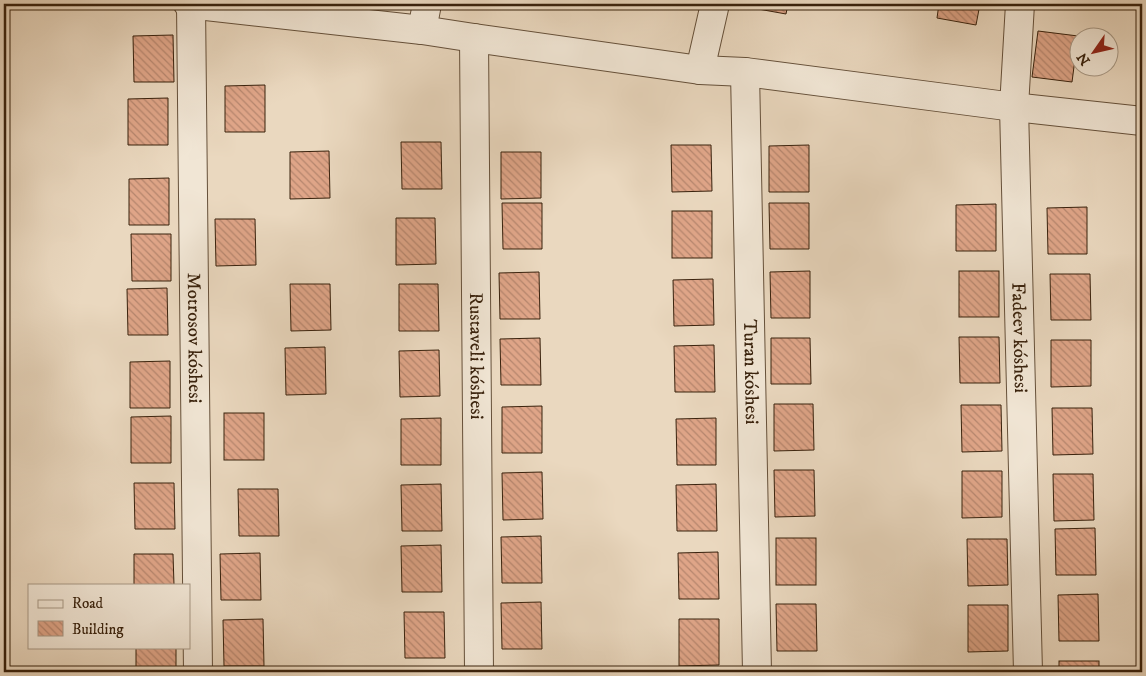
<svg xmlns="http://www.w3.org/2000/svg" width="1146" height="676" viewBox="0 0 1146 676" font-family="'IM FELL DW Pica',serif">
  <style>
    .building { fill: url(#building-back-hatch); stroke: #39220d }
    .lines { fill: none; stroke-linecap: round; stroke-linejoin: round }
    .minor-casing { stroke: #65503a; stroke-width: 30 }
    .minor { stroke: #f1e6d5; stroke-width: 28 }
    .labels { text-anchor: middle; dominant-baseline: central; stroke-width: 4; stroke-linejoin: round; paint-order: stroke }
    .street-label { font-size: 19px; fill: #39220d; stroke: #f1e6d5 }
  </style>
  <defs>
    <pattern id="building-back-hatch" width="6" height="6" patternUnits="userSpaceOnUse" patternTransform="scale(1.25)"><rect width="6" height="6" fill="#dfa588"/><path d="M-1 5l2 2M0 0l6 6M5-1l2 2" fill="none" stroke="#b6866e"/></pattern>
  </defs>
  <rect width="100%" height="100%" fill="#ead8bf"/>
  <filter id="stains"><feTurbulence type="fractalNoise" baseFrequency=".004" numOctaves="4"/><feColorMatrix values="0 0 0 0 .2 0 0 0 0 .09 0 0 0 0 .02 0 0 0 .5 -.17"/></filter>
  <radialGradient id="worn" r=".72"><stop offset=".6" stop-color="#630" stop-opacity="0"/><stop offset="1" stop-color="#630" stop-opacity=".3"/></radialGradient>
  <!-- building -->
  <g class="building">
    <path d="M747,4H788L786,14L747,7Z"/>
    <path d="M939,4H980L976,25L937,18Z"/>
    <path d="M1038,31L1078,36L1072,82L1032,77Z"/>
    <path d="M173,35L174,82H134L133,36Z"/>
    <path d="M265,85V132H225V86Z"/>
    <path d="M168,98V145H128V99Z"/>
    <path d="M401,142H441L442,189H402Z"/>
    <path d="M671,145H711L712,191L672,192Z"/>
    <path d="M809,145V192H769V146Z"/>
    <path d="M329,151L330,198L290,199V152Z"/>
    <path d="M501,152H541V198L501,199Z"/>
    <path d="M169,178V225H129V179Z"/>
    <path d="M502,203H542V249H503Z"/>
    <path d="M769,203H809V249H770Z"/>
    <path d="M996,204V251H956V205Z"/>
    <path d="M1087,207V254H1048L1047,208Z"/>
    <rect x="672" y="211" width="40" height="47"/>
    <path d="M396,218H435L436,264L396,265Z"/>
    <path d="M215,219H255L256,265L216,266Z"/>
    <path d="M131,234H171V281H132Z"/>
    <path d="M810,271V318H771L770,272Z"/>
    <rect x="959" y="271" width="40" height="46"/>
    <path d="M539,272L540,319H500L499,273Z"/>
    <path d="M1050,274H1090L1091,320H1051Z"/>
    <path d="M713,279L714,325L674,326L673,280Z"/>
    <path d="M290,284H330L331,330L291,331Z"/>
    <path d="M399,284H438L439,331H399Z"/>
    <path d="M167,288L168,335H128L127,289Z"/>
    <path d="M959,337H999L1000,383H960Z"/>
    <path d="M540,338L541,385H501L500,339Z"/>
    <path d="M771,338H810L811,384H771Z"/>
    <path d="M1051,340H1091V386L1051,387Z"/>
    <path d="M714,345L715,392H675L674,346Z"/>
    <path d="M325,347L326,394L286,395L285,348Z"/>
    <path d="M439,350L440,396L400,397L399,351Z"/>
    <path d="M170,361V408H130V362Z"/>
    <path d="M774,404H813L814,450L774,451Z"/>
    <path d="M961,405H1001L1002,451L962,452Z"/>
    <path d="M542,406V453H502V407Z"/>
    <path d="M1052,408H1092L1093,454L1053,455Z"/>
    <rect x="224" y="413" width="40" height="47"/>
    <path d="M171,416V463H131V417Z"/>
    <path d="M441,418V465H401V419Z"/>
    <path d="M716,418V465H677L676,419Z"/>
    <path d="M774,470H814L815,516L775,517Z"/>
    <path d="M962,471H1002V517L962,518Z"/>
    <path d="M542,472L543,519L503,520L502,473Z"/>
    <path d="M1053,474H1093L1094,520L1054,521Z"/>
    <path d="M134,483H174L175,529H135Z"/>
    <path d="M441,484L442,531H402L401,485Z"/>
    <path d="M716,484L717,531H677L676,485Z"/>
    <path d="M238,489H278L279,536H239Z"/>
    <path d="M1095,528L1096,575H1056L1055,529Z"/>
    <path d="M541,536L542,583H502L501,537Z"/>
    <rect x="776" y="538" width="40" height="47"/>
    <path d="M967,539H1007L1008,585L968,586Z"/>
    <path d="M441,545L442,592H402L401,546Z"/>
    <path d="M718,552L719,599H679L678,553Z"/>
    <path d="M260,553L261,600H221L220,554Z"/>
    <path d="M134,554H173L174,585H134Z"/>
    <path d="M1098,594L1099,641H1059L1058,595Z"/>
    <path d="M541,602L542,649H502L501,603Z"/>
    <path d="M776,604H816L817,651H777Z"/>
    <path d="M968,605H1008V651L968,652Z"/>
    <path d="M404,612H444L445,658H405Z"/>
    <path d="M263,619L264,666H224L223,620Z"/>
    <path d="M679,619H719V665L679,666Z"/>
    <rect x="136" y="647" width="40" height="21"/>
    <rect x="1059" y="661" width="40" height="11"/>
    <path d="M543,670V672H503V671Z"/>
  </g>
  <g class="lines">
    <defs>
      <g id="minor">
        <path d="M188,4L422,30L474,38L700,70L745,72L1014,107L1142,121"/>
        <path id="s1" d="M191,4L198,672"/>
        <path id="s2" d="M1020,4L1014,107L1028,672"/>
        <path d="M422,30L427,4"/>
        <path id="s3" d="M474,38L479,672"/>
        <path d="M700,70L715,4"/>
        <path id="s4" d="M745,72L757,672"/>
      </g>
    </defs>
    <!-- minor casing -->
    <use href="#minor" class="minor-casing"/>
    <!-- minor -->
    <use href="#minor" class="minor"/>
  </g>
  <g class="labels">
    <!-- street labels -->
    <g class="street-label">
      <text stroke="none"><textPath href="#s1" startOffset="334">Motrosov kóshesi</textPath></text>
      <text stroke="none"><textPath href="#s2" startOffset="334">Fadeev kóshesi</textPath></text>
      <text stroke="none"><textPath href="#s3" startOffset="318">Rustaveli kóshesi</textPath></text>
      <text stroke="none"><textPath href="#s4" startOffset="300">Turan kóshesi</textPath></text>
    </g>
  </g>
  <!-- margin -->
  <rect width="1146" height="676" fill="none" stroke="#ead8bf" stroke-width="20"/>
  <rect x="5" y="5" width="1136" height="666" fill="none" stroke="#39220d" stroke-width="2.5"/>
  <rect x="10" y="10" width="1126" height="656" fill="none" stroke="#39220d"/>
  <!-- legend -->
  <rect x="28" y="584" width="162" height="65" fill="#f1e6d5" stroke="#a79885"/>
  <rect x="38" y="600" width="25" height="8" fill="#f1e6d5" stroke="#a79885"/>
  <text x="72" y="608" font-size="15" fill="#39220d">Road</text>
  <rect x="38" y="621" width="25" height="15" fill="url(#building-back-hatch)" stroke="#a79885"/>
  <text x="72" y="634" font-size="15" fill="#39220d">Building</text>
  <!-- north arrow -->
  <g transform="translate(1094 52) rotate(236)"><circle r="24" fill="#f1e6d5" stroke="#a79885"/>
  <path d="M0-4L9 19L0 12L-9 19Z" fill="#8f2418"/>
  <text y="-8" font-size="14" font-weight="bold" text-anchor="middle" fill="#39220d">N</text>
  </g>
  <rect width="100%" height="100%" filter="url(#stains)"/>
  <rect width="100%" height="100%" fill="url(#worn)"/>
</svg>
